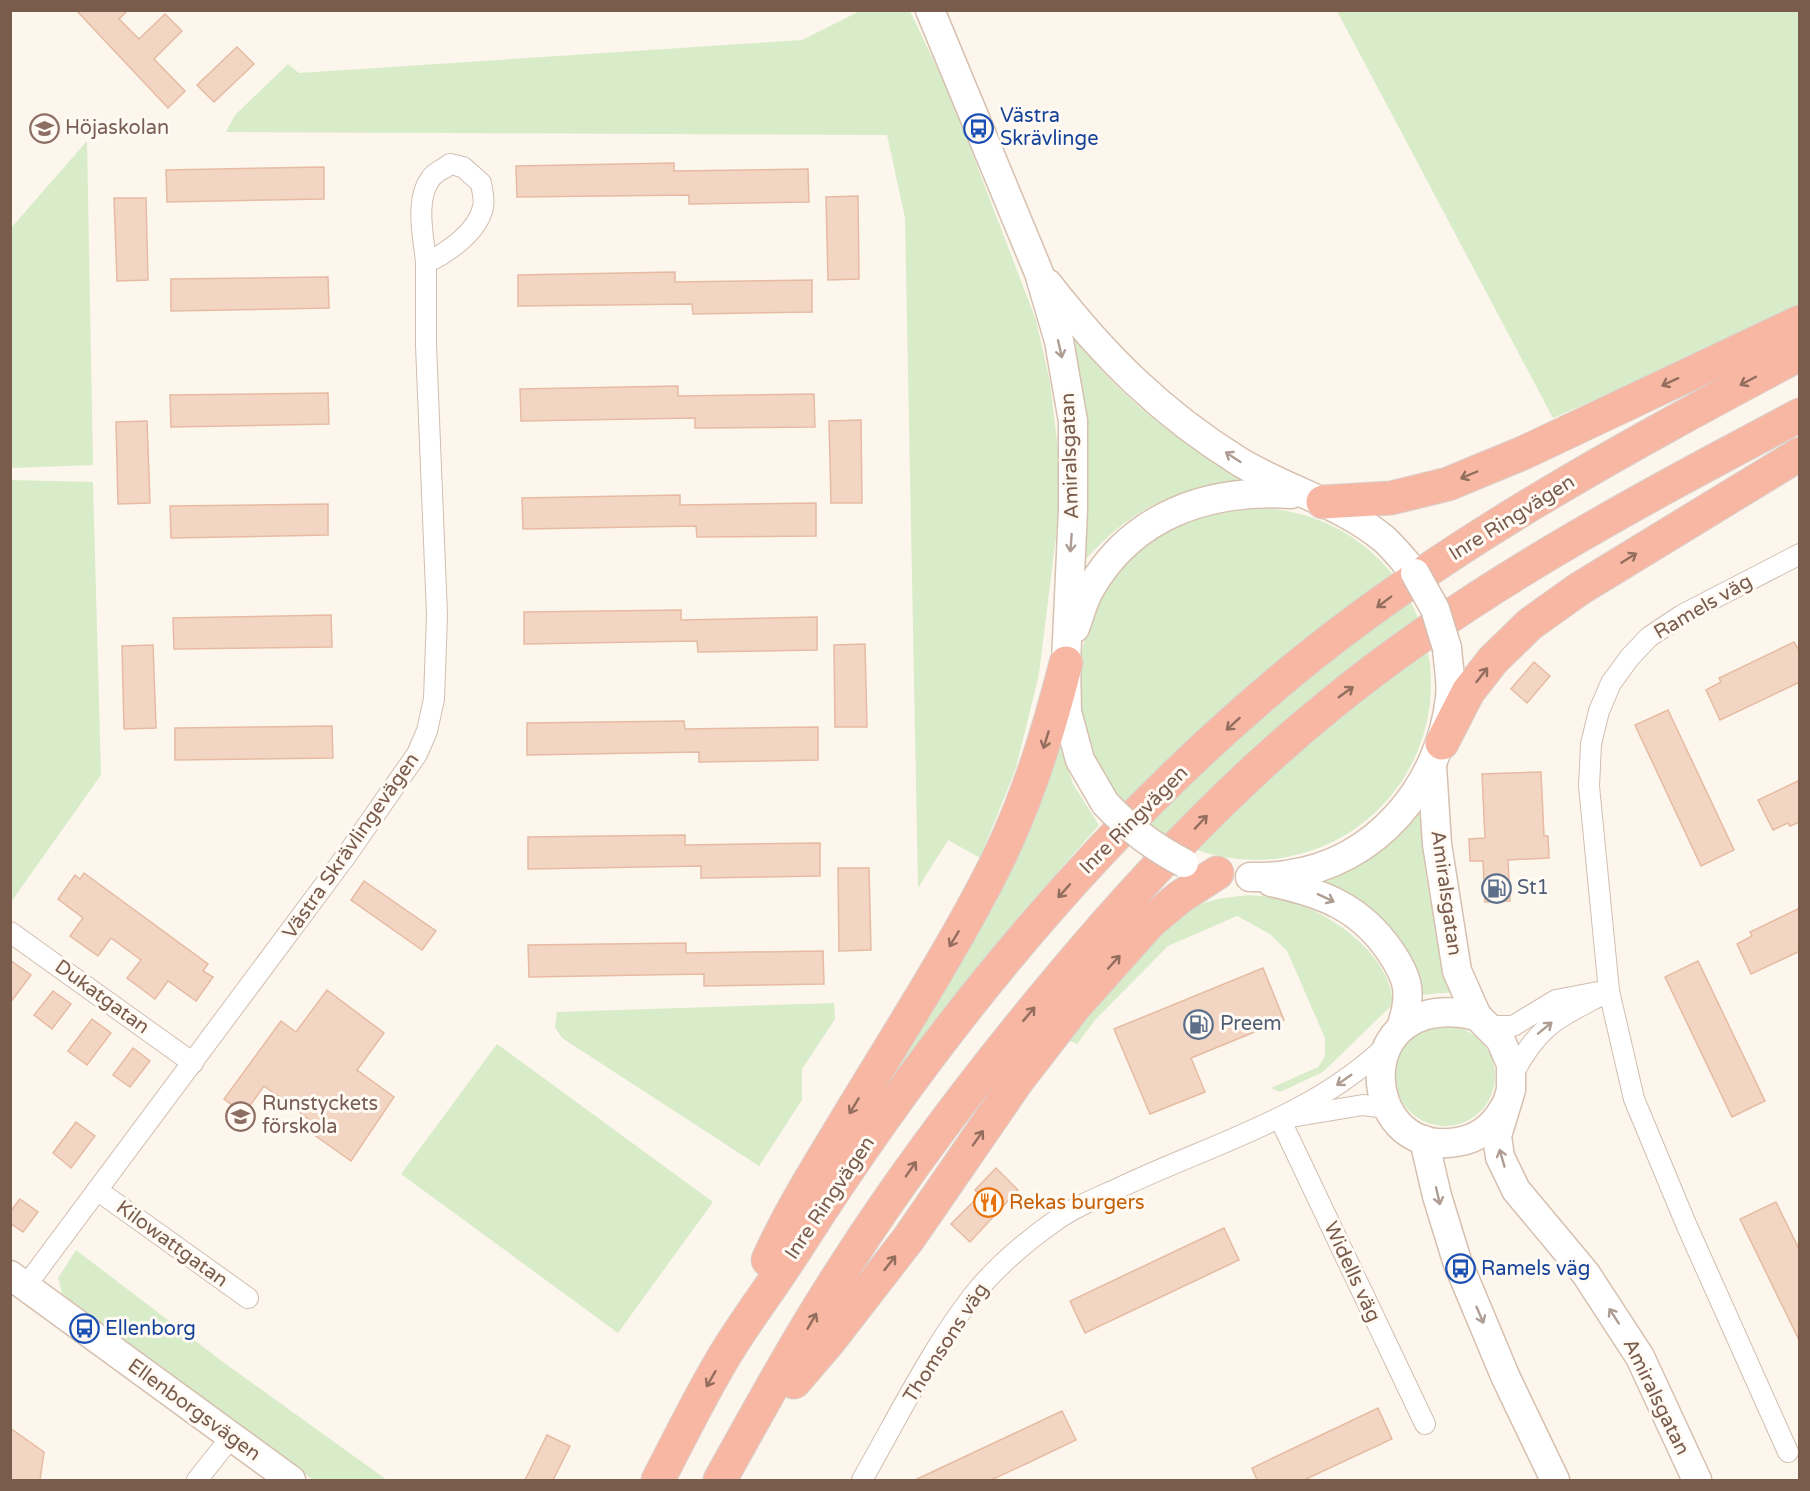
<svg xmlns="http://www.w3.org/2000/svg" width="1810" height="1491" viewBox="0 0 1810 1491" font-family="'Varela Round',sans-serif">
  <style>
    .green { fill: #d8ecc9 }
    .building { fill: #f3d5c3; stroke: #e6bba3; stroke-width: 1.5 }
    .lines { fill: none; stroke-linecap: round; stroke-linejoin: round }
    .street-casing { stroke: #d1beb0; stroke-width: 22 }
    .secondary-casing { stroke: #d6c0b0; stroke-width: 31 }
    .highway-casing { stroke: #dad1cd; stroke-width: 35 }
    .street { stroke: #fff; stroke-width: 20 }
    .secondary { stroke: #fff; stroke-width: 28 }
    .highway { stroke: #f7b7a3; stroke-width: 33 }
    .secondary-bridge-casing { stroke: #d6c0b0; stroke-width: 31; stroke-linecap: butt }
    .secondary-bridge { stroke: #fff; stroke-width: 28 }
    .oneway { stroke: #af9d94 }
    .oneway2 { stroke: #936e5e }
    .labels { text-anchor: middle; dominant-baseline: central; stroke-width: 6; stroke-linejoin: round; paint-order: stroke }
    .transit-label { font-size: 20px; fill: #164399; stroke: #fffaf3; text-anchor: start }
    .education-label { font-size: 20px; fill: #785e54; stroke: #fffaf3; text-anchor: start }
    .street-label { font-size: 20px; fill: #7a5c4d; stroke: #fffaf3 }
    .service-label { font-size: 20px; fill: #4e5e75; stroke: #fffaf3; text-anchor: start }
    .food-label { font-size: 20px; fill: #c56008; stroke: #fffaf3; text-anchor: start }
  </style>
  <rect width="100%" height="100%" fill="#fdf6ec"/>
  <!-- green -->
  <g class="green">
    <path d="M860,11H910L950,95L1036,320L1050,382L1058,450V520L1039,674L1016,768L980,858L948,840L918,888L905,218L887,135L226,132L235,115L288,64L299,73L802,40Z"/>
    <path d="M1337,11H1799V311L1553,418Z"/>
    <path d="M87,141L93,465L11,468V228Z"/>
    <path d="M1058,315C1106,387 1170,437 1244,480C1168,493 1135,505 1082,563Z"/>
    <path d="M11,480L93,482L101,775L11,902Z"/>
    <circle cx="1255" cy="684" r="176"/>
    <path d="M1057,736L1073,784L1099,825L1010,927L934,1023L790,1218Z"/>
    <path d="M1420,811C1423,874 1434,933 1455,992L1420,995L1319,881L1386,845Z"/>
    <path d="M1249,895C1264,896 1280,898 1295,903C1336,917 1391,956 1393,1004L1323,1072L1280,1092L1271,1088L1318,1067L1325,1056V1038L1287,951L1270,934L1237,916L1168,946L1095,1020L1077,1044L1066,1039C1097,1005 1161,922 1199,905C1215,898 1232,897 1249,895Z"/>
    <path d="M834,1003L835,1019L802,1069V1100L759,1166L562,1038L555,1027L557,1012Z"/>
    <circle cx="1445" cy="1076" r="50"/>
    <path d="M497,1044L713,1202L618,1333L401,1174Z"/>
    <path d="M76,1250L223,1362L387,1480H313L63,1297L58,1278Z"/>
  </g>
  <!-- building -->
  <g class="building">
    <path d="M76,10H128L119,19L139,39L165,14L182,31L154,59L185,91L168,108Z"/>
    <path d="M237,47L254,64L214,102L197,85Z"/>
    <path d="M674,163V171L808,169L809,202L689,204V195L517,197L516,166Z"/>
    <path d="M324,167V199L167,202L166,170Z"/>
    <path d="M858,196L859,279L828,280L826,197Z"/>
    <path d="M114,198H146L148,280L117,281Z"/>
    <path d="M675,272V282L812,280V312L693,314L692,304L518,306V275Z"/>
    <path d="M328,277L329,308L171,311V279Z"/>
    <path d="M678,386V396L814,394L815,427L695,428V418L521,421L520,389Z"/>
    <path d="M328,393L329,424L171,427L170,395Z"/>
    <path d="M861,420L862,503H831L829,421Z"/>
    <path d="M147,421L150,503L118,504L116,422Z"/>
    <path d="M680,495V505L816,503V536L697,537L696,526L523,529L522,498Z"/>
    <path d="M328,504V535L171,538L170,506Z"/>
    <path d="M681,610V620L817,617V650L698,652L697,641L524,644V612Z"/>
    <path d="M331,615L332,647L174,649L173,618Z"/>
    <path d="M1794,642L1800,652V682L1720,720L1706,690L1721,682L1719,678Z"/>
    <path d="M865,644L867,727H835L834,645Z"/>
    <path d="M153,645L156,728L124,729L122,646Z"/>
    <path d="M1534,662L1550,676L1527,703L1511,689Z"/>
    <path d="M1668,710L1734,850L1701,866L1635,725Z"/>
    <path d="M684,721L685,729L818,727V760L699,762V752L527,755V723Z"/>
    <path d="M332,726L333,758L175,760V728Z"/>
    <path d="M1541,772L1544,836H1548L1549,858L1508,860L1510,901L1485,902L1483,861H1470L1469,839L1485,838L1482,774Z"/>
    <path d="M1800,780V822L1790,826L1788,823L1773,830L1758,800Z"/>
    <path d="M685,835V845L820,843V876L701,878V866L528,869V837Z"/>
    <path d="M838,868H869L871,950L839,951Z"/>
    <path d="M84,873L208,964L203,971L213,977L196,1001L168,981L155,999L127,978L141,960L111,938L98,956L70,936L83,918L58,899L75,875L80,879Z"/>
    <path d="M364,881L436,931L422,950L351,900Z"/>
    <path d="M1800,908V951L1751,974L1737,944L1752,936L1750,932Z"/>
    <path d="M686,943V953L823,951L824,984L704,986V974L529,977L528,945Z"/>
    <path d="M10,960L31,975L10,1003Z"/>
    <path d="M1698,961L1765,1101L1732,1117L1665,977Z"/>
    <path d="M1263,968L1284,1020L1191,1058L1205,1092L1150,1114L1114,1029Z"/>
    <path d="M327,990L384,1033L357,1070L394,1097L351,1161L310,1132L315,1124L264,1086L244,1114L224,1099L281,1021L296,1032Z"/>
    <path d="M53,991L71,1004L52,1029L34,1015Z"/>
    <path d="M92,1019L111,1033L87,1065L68,1051Z"/>
    <path d="M133,1048L150,1061L130,1087L113,1075Z"/>
    <path d="M76,1122L95,1136L71,1168L53,1153Z"/>
    <path d="M996,1168L1018,1190L970,1242L951,1224L980,1195L975,1190Z"/>
    <path d="M20,1199L38,1212L23,1232L10,1223V1212Z"/>
    <path d="M1776,1202L1800,1251V1342L1740,1219Z"/>
    <path d="M1224,1228L1239,1260L1085,1333L1070,1301Z"/>
    <path d="M1378,1408L1392,1439L1304,1480H1257L1252,1468Z"/>
    <path d="M1062,1411L1076,1440L1030,1462L991,1480H915Z"/>
    <path d="M10,1428L44,1452L40,1480H10Z"/>
    <path d="M547,1435L570,1446L553,1480H525Z"/>
  </g>
  <g class="lines">
    <defs>
      <g id="street">
        <path d="M10,932L193,1063"/>
        <path d="M1490,1026H1513L1556,1000L1598,992"/>
        <path d="M1512,1076C1540,1022 1559,1018 1609,991"/>
        <path d="M1291,1117L1363,1105L1387,1108"/>
        <path d="M1280,1119L1425,1424"/>
        <path d="M97,1190L248,1298"/>
        <path d="M25,1287L346,856L417,754L427,731L434,699L437,615L426,345V263C447,253 478,232 483,207C485,200 482,190 481,183L463,167L450,164C444,169 435,172 431,178C414,200 424,238 426,263"/>
        <path d="M1788,1452L1686,1224L1634,1099L1609,991L1589,786L1591,744L1599,711L1611,683L1630,657L1649,637L1682,615L1800,554"/>
        <path d="M197,1480L232,1436"/>
        <path d="M862,1480C897,1419 935,1341 980,1287C1002,1262 1028,1240 1055,1221C1074,1207 1097,1198 1119,1188C1211,1144 1314,1117 1389,1043"/>
      </g>
      <g id="secondary">
        <path d="M930,10L1039,273L1059,341L1073,421V509L1066,663L1067,712L1080,760L1105,803"/>
        <path d="M1048,284C1105,357 1161,413 1240,462C1287,490 1342,504 1384,539C1395,549 1405,562 1415,573"/>
        <path d="M1075,628C1080,615 1083,601 1090,589C1133,514 1209,489 1291,494"/>
        <path d="M1432,766L1437,844L1457,971L1477,1016L1500,1039L1511,1064V1090L1497,1136L1500,1157L1516,1190L1586,1274L1640,1357L1697,1480"/>
        <path d="M1250,877C1262,877 1274,877 1286,875C1377,863 1440,785 1450,698C1452,682 1448,664 1447,648"/>
        <path d="M1271,882C1322,893 1360,907 1390,951C1410,980 1412,995 1401,1028"/>
        <path d="M1477,1016C1348,985 1356,1159 1457,1142C1478,1139 1494,1126 1504,1108"/>
        <path d="M1424,1140L1437,1196L1457,1261L1506,1378L1555,1480"/>
        <path d="M10,1275L291,1480"/>
      </g>
      <g id="highway">
        <path d="M1323,502L1391,498L1448,484L1523,453L1800,322"/>
        <path d="M1442,743L1468,692L1493,660L1530,624L1579,589L1800,454"/>
        <path d="M768,1260C788,1215 814,1174 839,1132C887,1052 939,972 983,889C1022,817 1046,742 1066,663"/>
        <path d="M794,1382L830,1340L909,1238L1017,1081L1075,1006L1150,922L1180,897L1217,873"/>
        <path d="M658,1480C681,1436 702,1392 728,1350C751,1313 778,1278 801,1241C936,1030 1098,831 1292,671C1446,544 1624,448 1800,354"/>
        <path d="M720,1480C760,1408 800,1335 845,1266C911,1163 985,1067 1063,974C1145,876 1232,784 1331,704C1473,588 1638,501 1800,415"/>
      </g>
    </defs>
    <!-- street casing -->
    <use href="#street" class="street-casing"/>
    <!-- secondary casing -->
    <use href="#secondary" class="secondary-casing"/>
    <!-- highway casing -->
    <use href="#highway" class="highway-casing"/>
    <!-- street -->
    <use href="#street" class="street"/>
    <!-- secondary -->
    <use href="#secondary" class="secondary"/>
    <!-- highway -->
    <use href="#highway" class="highway"/>
    <defs>
      <g id="secondary-bridge">
        <path d="M1415,573L1435,609L1447,648"/>
        <path d="M1105,803C1129,829 1153,847 1184,863"/>
      </g>
    </defs>
    <!-- secondary-bridge casing -->
    <use href="#secondary-bridge" class="secondary-bridge-casing"/>
    <!-- secondary-bridge -->
    <use href="#secondary-bridge" class="secondary-bridge"/>
  </g>
  <!-- one-way arrows -->
  <defs><path id="oneway-shaft" d="M-6 0H5M1.5-3L5.5 0L1.5 3" fill="none" stroke-width="1.6" stroke-linecap="round" stroke-linejoin="round" transform="scale(1.5)"/></defs>
  <g class="oneway">
    <use href="#oneway-shaft" transform="translate(1060 349) rotate(77)"/>
    <use href="#oneway-shaft" transform="translate(1233 457) rotate(-147)"/>
    <use href="#oneway-shaft" transform="translate(1071 543) rotate(94)"/>
    <use href="#oneway-shaft" transform="translate(1326 898) rotate(25)"/>
    <use href="#oneway-shaft" transform="translate(1545 1028) rotate(-39)"/>
    <use href="#oneway-shaft" transform="translate(1344 1080) rotate(145)"/>
    <use href="#oneway-shaft" transform="translate(1502 1158) rotate(-106)"/>
    <use href="#oneway-shaft" transform="translate(1438 1196) rotate(77)"/>
    <use href="#oneway-shaft" transform="translate(1480 1315) rotate(67)"/>
    <use href="#oneway-shaft" transform="translate(1614 1316) rotate(-123)"/>
  </g>
  <g class="oneway2">
    <use href="#oneway-shaft" transform="translate(1748 381) rotate(152)"/>
    <use href="#oneway-shaft" transform="translate(1670 382) rotate(155)"/>
    <use href="#oneway-shaft" transform="translate(1469 475) rotate(157)"/>
    <use href="#oneway-shaft" transform="translate(1629 558) rotate(-32)"/>
    <use href="#oneway-shaft" transform="translate(1384 602) rotate(143)"/>
    <use href="#oneway-shaft" transform="translate(1482 675) rotate(-52)"/>
    <use href="#oneway-shaft" transform="translate(1346 692) rotate(-36)"/>
    <use href="#oneway-shaft" transform="translate(1233 724) rotate(138)"/>
    <use href="#oneway-shaft" transform="translate(1046 740) rotate(107)"/>
    <use href="#oneway-shaft" transform="translate(1201 822) rotate(-47)"/>
    <use href="#oneway-shaft" transform="translate(1064 891) rotate(132)"/>
    <use href="#oneway-shaft" transform="translate(954 939) rotate(121)"/>
    <use href="#oneway-shaft" transform="translate(1114 962) rotate(-48)"/>
    <use href="#oneway-shaft" transform="translate(1029 1014) rotate(-50)"/>
    <use href="#oneway-shaft" transform="translate(854 1106) rotate(121)"/>
    <use href="#oneway-shaft" transform="translate(978 1138) rotate(-55)"/>
    <use href="#oneway-shaft" transform="translate(911 1169) rotate(-55)"/>
    <use href="#oneway-shaft" transform="translate(890 1263) rotate(-52)"/>
    <use href="#oneway-shaft" transform="translate(812 1321) rotate(-60)"/>
    <use href="#oneway-shaft" transform="translate(711 1379) rotate(120)"/>
  </g>
  <!-- icons -->
  <defs>
    <symbol id="school-ring" viewBox="-11 -11 22 22"><circle r="9.5" fill="#fffaf3" stroke="#8d6e63" stroke-width="1.5"/><path d="M0-5L7-2L0 1L-7-2ZM-4 1L0 2.5L4 1V4Q0 6-4 4Z" fill="#8d6e63"/></symbol>
    <symbol id="bus-ring" viewBox="-11 -11 22 22"><circle r="9.5" fill="#fffaf3" stroke="#1a4fb4" stroke-width="1.5"/><path d="M-5-6H5V4H4V6H2V4H-2V6H-4V4H-5ZM-3.5-4V0h7V-4ZM-3.5 1.2v1.5H-2V1.2ZM2 1.2v1.5H3.5V1.2Z" fill="#1a4fb4"/></symbol>
    <symbol id="fuel-ring" viewBox="-11 -11 22 22"><circle r="9.5" fill="#fffaf3" stroke="#5c6f8a" stroke-width="1.5"/><path d="M-5.5-6h7V0h2V4h1.3V-2.5L3-4.5l.8-.8L6-3V5H2.5V1h-1V6h-7ZM-4.2-4.7v3.2H.2V-4.7Z" fill="#5c6f8a"/></symbol>
    <symbol id="restaurant-ring" viewBox="-11 -11 22 22"><circle r="9.5" fill="#fffaf3" stroke="#e8710a" stroke-width="1.5"/><path d="M-5-6h1v4h1v-4h1v4h1v-4h1v5L-1.5 .5V6h-2V.5L-5-1ZM5-6V6H3V1.5H1.5Q1.5-4 5-6Z" fill="#e8710a"/></symbol>
  </defs>
  <g fill-rule="evenodd">
    <use href="#school-ring" x="28" y="112" width="33" height="33"/>
    <use href="#bus-ring" x="962" y="112" width="33" height="33"/>
    <use href="#fuel-ring" x="1480" y="872" width="33" height="33"/>
    <use href="#fuel-ring" x="1182" y="1008" width="33" height="33"/>
    <use href="#school-ring" x="224" y="1100" width="33" height="33"/>
    <use href="#restaurant-ring" x="972" y="1186" width="33" height="33"/>
    <use href="#bus-ring" x="1444" y="1252" width="33" height="33"/>
    <use href="#bus-ring" x="68" y="1312" width="33" height="33"/>
  </g>
  <g class="labels">
    <!-- transit labels -->
    <g class="transit-label">
      <text x="1000" y="116">Västra<tspan x="1000" dy="23">Skrävlinge</tspan></text>
      <text x="1481" y="1269">Ramels väg</text>
      <text x="105" y="1329">Ellenborg</text>
    </g>
    <!-- education labels -->
    <g class="education-label">
      <text x="65" y="128">Höjaskolan</text>
      <text x="262" y="1104">Runstyckets<tspan x="262" dy="23">förskola</tspan></text>
    </g>
    <!-- street labels -->
    <g class="street-label">
      <text transform="translate(1070 456) rotate(-92)">Amiralsgatan</text>
      <text transform="translate(1512 518) rotate(-32)">Inre Ringvägen</text>
      <text transform="translate(1703 607) rotate(-30)">Ramels väg</text>
      <text transform="translate(1134 820) rotate(-45)">Inre Ringvägen</text>
      <text transform="translate(351 846) rotate(-55)">Västra Skrävlingevägen</text>
      <text transform="translate(1446 893) rotate(82)">Amiralsgatan</text>
      <text transform="translate(102 997) rotate(36)">Dukatgatan</text>
      <text transform="translate(830 1198) rotate(-56)">Inre Ringvägen</text>
      <text transform="translate(172 1244) rotate(36)">Kilowattgatan</text>
      <text transform="translate(1352 1272) rotate(65)">Widells väg</text>
      <text transform="translate(946 1343) rotate(-57)">Thomsons väg</text>
      <text transform="translate(1656 1397) rotate(64)">Amiralsgatan</text>
      <text transform="translate(194 1410) rotate(36)">Ellenborgsvägen</text>
    </g>
    <!-- service labels -->
    <g class="service-label">
      <text x="1517" y="888">St1</text>
      <text x="1220" y="1024">Preem</text>
    </g>
    <!-- food labels -->
    <g class="food-label">
      <text x="1009" y="1203">Rekas burgers</text>
    </g>
  </g>
  <!-- border -->
  <rect width="1810" height="1491" fill="none" stroke="#7a5c4d" stroke-width="24"/>
</svg>
